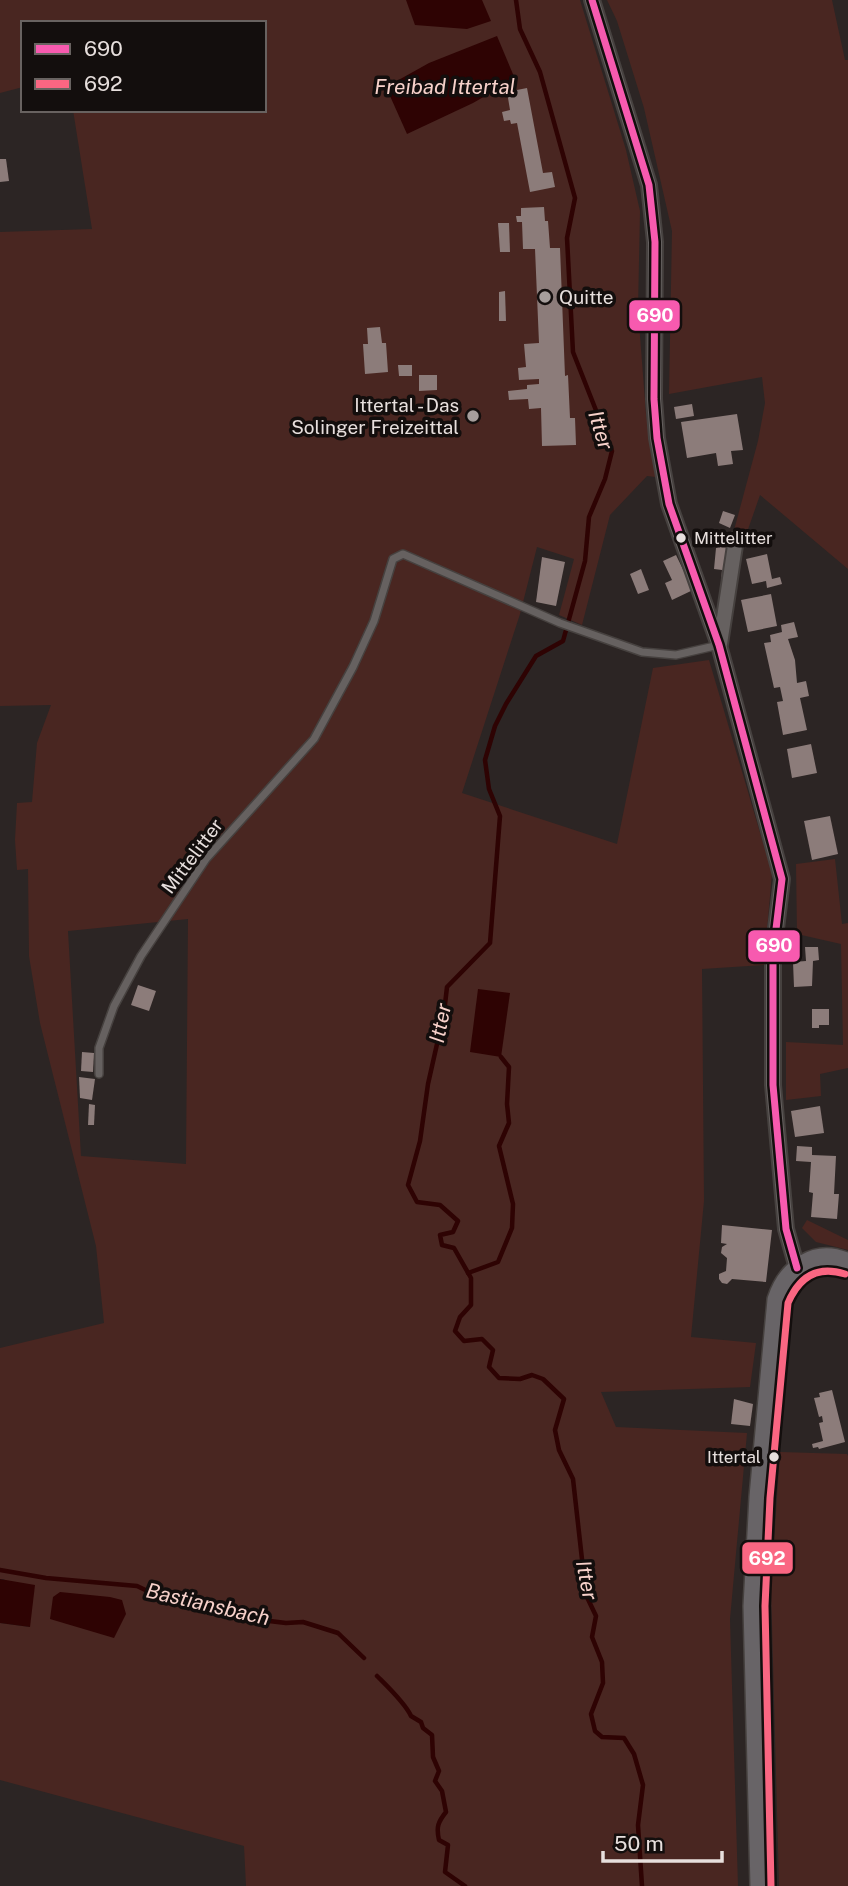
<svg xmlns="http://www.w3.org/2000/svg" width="848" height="1886" viewBox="0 0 848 1886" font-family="'Public Sans',sans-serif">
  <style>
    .green { fill: #492621; fill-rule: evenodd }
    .water { fill: #2e0303 }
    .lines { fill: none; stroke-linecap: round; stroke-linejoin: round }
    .stream { stroke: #2e0303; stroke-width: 4.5 }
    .building { fill: #8c7c7a }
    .lane-casing { stroke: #46413f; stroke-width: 10 }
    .street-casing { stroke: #46413f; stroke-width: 18 }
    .secondary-casing { stroke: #46413f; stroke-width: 24 }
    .lane { stroke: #666160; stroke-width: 7 }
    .street { stroke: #666160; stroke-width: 14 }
    .secondary { stroke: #686467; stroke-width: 21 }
    .bus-1-casing { stroke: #130e0d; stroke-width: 12 }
    .bus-2-casing { stroke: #130e0d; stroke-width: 12 }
    .bus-1 { stroke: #f75aaf; stroke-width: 7 }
    .bus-2 { stroke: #fa6682; stroke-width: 7 }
    .poi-dot { fill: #a69e9c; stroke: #130e0d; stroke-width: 2.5 }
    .bus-dot { fill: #e7dfdd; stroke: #130e0d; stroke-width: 2.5 }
    .labels { text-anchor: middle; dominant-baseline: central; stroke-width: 7; stroke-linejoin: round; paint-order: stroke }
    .bus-label { font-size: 17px; fill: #e7dfdd; stroke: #130e0d; text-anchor: start }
    .poi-label { font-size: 19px; fill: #e7dfdd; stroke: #130e0d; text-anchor: start }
    .street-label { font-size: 19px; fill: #e7dfdd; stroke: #130e0d }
    .water-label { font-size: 21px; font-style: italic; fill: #f7d1ca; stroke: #130e0d }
    .line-badge { stroke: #130e0d; stroke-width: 2.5 }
    .badge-label { font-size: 19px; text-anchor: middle; font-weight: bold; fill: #fff }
  </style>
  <rect width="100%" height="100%" fill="#2c2524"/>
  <!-- green -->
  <g class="green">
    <path d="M0,0H580L626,150L640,211L638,310L646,414L656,477L647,476L610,515L582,625L559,615L574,559L537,547L520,614L462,793L617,844L653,668L709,660L772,873L764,965L702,969L704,1201L691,1337L756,1343L750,1387L601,1392L616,1427L747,1433L730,1619L738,1886H246L244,1846L0,1780V1623L30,1627L4,1579H0V1348L104,1323L96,1246L40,1023L29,956L28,869L17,870L15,840L17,803L32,802L37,743L51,705L0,706V232L92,229L73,110H264V23H23V87L0,93ZM188,919L186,1164L81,1156L68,931Z"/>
    <path d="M607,0H832L845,60H848V569L760,495L745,538L733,534L758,441L765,403L762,377L669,394L672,231L644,108L617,21Z"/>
    <path d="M835,859L842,924L848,923V1068L820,1074L821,1096L786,1100V1042L843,1045L841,944L797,934L796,864Z"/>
    <path d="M807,1220L848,1240V1250L816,1242L802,1228Z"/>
    <path d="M780,1452L847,1454L848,1456V1886H779L771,1587Z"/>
  </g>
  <!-- water -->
  <g class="water">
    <path d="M406,0H482L491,21L467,29L415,25Z"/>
    <path d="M497,36L515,79L473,103L407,134L386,87L429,63Z"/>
    <path d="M478,989L510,993L501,1057L470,1052Z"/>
    <path d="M0,1579L35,1585L30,1627L0,1623Z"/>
    <path d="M60,1592L110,1597L122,1600L126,1614L114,1638L50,1619L53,1597Z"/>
  </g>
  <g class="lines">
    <!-- stream -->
    <g class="stream">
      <path d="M516,0L520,29L540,72L575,198L567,238L573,352L612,451L605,479L589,517L585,561L563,641L536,656L506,704L495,726L485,760L489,789L500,816L490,943L447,987L444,1013L428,1084L420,1141L408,1185L417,1202L440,1205L458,1221L453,1232L440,1235L442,1245L454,1248L471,1278V1305L460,1317L455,1331L464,1341L482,1339L493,1350L489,1367L499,1378L520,1379L532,1375L543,1379L564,1399L555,1430L559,1450L573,1479L586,1595L596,1616L592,1637L602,1662L603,1683L591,1714L595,1731L602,1737L624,1738L634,1754L643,1785L638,1825L642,1886"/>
      <path d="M468,1273L498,1262L512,1228L513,1204L499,1146L509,1123L507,1104L509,1067L501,1057"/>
      <path d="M0,1570L46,1578L137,1586L160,1597L199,1600L222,1609L236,1607L253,1619L286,1623L303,1622L338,1633L364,1658"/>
      <path d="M377,1676C388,1687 405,1703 411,1716L421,1722L423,1728L432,1735L433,1757L439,1771L435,1781L442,1791L446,1812C438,1822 436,1827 439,1840L448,1845L445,1872L465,1886"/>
    </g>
  </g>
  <!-- building -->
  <g class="building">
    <path d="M527,88L543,173L552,172L555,187L530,192L517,123L511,124L510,120L504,121L502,112L510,110L507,92Z"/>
    <path d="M0,159H6L9,181L0,182Z"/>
    <path d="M544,207L545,221H548L550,248H560L565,376L568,375L570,418H575L576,445L542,446L541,408L529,409L528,399L509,400L508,391L527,389V385L539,384V379L519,380L518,368L526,367L524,344L539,343L535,249H523L522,222H517L516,216H521V208Z"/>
    <path d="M498,223H509L510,252H500Z"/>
    <path d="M505,291L506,321H499V292Z"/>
    <path d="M380,327L382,343H386L388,372L365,374L363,344H368L367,328Z"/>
    <path d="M398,365H412V376H399Z"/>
    <path d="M419,375H437V390L419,391Z"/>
    <path d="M692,404L694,416L676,419L674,407Z"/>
    <path d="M737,414L743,450L731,451L733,464L718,466L716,453L687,458L681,422Z"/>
    <path d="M723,511L735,515L730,528L719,523Z"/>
    <path d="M721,546L729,547L726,582H721L722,570L714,569L716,548Z"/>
    <path d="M767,554L772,579L780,577L782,584L767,588L766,581L752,584L746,559Z"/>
    <path d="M676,555L693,590L672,600L665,583L672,580L663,561Z"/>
    <path d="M542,557L565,562L556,606L536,602Z"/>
    <path d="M641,569L649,590L638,594L630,574Z"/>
    <path d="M771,594L777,626L748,632L741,600Z"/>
    <path d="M794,622L798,637L788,639L795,660L797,683L806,681L809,696L800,698L807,730L783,735L777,702L783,701L780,687L774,688L764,643L771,642L770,635L782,632L781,625Z"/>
    <path d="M811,744L817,773L792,778L787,749Z"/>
    <path d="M830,816L838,854L812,860L804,821Z"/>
    <path d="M805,947H818L819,960L813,961L812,986L794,987L793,962L806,961Z"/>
    <path d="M138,985L156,991L149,1011L131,1005Z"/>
    <path d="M812,1009H829V1025H819V1028H812Z"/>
    <path d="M82,1052L94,1053L93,1072L81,1071Z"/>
    <path d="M79,1077L95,1079L92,1100L80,1098Z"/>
    <path d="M89,1104L95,1105L94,1125H88Z"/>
    <path d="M820,1106L824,1133L795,1137L791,1111Z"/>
    <path d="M797,1146L812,1147V1155L836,1156L834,1194H839L837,1219L811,1217L813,1193L809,1192L811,1162L796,1161Z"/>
    <path d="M722,1225L772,1230L766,1282L732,1279L727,1284L722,1283L719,1279V1274L726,1271L727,1258L721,1253L722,1247L727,1244L721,1243Z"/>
    <path d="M832,1390L845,1442L819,1449L818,1447L813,1448L812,1444L823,1441L819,1423L823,1422L822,1416L819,1417L814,1398L820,1397L819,1393Z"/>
    <path d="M734,1399L753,1404L750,1426L731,1424Z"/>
  </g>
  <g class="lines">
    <defs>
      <path id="lane" d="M99,1074V1048L114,1006L141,956L206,859L314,739L353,667L374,621L393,559L403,554L560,623L642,652L676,655L719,645"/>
      <g id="street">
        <path d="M592,0L649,185L655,242L654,399L657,438L669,504L719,645L782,879L773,954V1085L786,1229L797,1268"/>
        <path d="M720,644L736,539"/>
      </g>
      <path id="secondary" d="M761,1886L754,1606L760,1497L778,1300C788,1269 816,1249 848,1264"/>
    </defs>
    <!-- lane casing -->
    <use href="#lane" class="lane-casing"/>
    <!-- street casing -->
    <use href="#street" class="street-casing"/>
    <!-- secondary casing -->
    <use href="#secondary" class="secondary-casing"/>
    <!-- lane -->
    <use href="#lane" class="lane"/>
    <!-- street -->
    <use href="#street" class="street"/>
    <!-- secondary -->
    <use href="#secondary" class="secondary"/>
    <defs>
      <path id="bus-1" d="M592,0L649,185L655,242L654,399L657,438L669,504L719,645L782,879L773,954V1085L786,1229L797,1268"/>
      <path id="bus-2" d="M771,1886L765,1606L770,1498L788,1303C799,1277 817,1265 845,1274"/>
    </defs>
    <!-- bus-1 casing -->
    <use href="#bus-1" class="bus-1-casing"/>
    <!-- bus-2 casing -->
    <use href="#bus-2" class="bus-2-casing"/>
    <!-- bus-1 -->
    <use href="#bus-1" class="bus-1"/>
    <!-- bus-2 -->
    <use href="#bus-2" class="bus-2"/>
  </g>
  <!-- markers -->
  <g class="poi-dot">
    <circle cx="545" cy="297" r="7"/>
    <circle cx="473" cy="416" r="7"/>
  </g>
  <g class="bus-dot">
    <circle cx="681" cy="538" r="6"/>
    <circle cx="774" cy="1457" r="6"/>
  </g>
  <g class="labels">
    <!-- bus labels -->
    <g class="bus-label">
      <text x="694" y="538">Mittelitter</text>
      <text x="761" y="1457" text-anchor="end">Ittertal</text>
    </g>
    <!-- poi labels -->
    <g class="poi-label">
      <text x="559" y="297">Quitte</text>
      <text x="459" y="405" text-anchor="end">Ittertal - Das<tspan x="459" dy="22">Solinger Freizeittal</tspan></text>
    </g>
    <!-- street labels -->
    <g class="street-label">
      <text transform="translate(192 856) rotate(-53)">Mittelitter</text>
    </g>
    <!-- water labels -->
    <g class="water-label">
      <text x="445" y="86">Freibad Ittertal</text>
      <text transform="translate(601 430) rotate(73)">Itter</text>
      <text transform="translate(440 1023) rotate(-79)">Itter</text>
      <text transform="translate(587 1580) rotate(79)">Itter</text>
      <text transform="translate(208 1604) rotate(13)">Bastiansbach</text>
    </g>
  </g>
  <g class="line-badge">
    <rect x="628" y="299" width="53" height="33" rx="7" fill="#f75aaf"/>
    <rect x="747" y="929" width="54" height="34" rx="7" fill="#f75aaf"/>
    <rect x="741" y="1541" width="53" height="34" rx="7" fill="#fa6682"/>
  </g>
  <g class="badge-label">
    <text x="655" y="322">690</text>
    <text x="774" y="952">690</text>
    <text x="767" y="1565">692</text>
  </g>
  <!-- legend -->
  <rect x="21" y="21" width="245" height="91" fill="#130e0d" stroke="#686260" stroke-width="2"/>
  <rect x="35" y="44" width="35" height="10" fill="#f75aaf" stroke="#686260" stroke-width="2"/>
  <text x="84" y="56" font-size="21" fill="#e7dfdd">690</text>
  <rect x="35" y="79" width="35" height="10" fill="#fa6682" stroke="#686260" stroke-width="2"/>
  <text x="84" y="91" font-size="21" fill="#e7dfdd">692</text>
  <!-- scale -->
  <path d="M603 1851v10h119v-10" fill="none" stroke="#e7dfdd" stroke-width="3.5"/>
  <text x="614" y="1851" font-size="21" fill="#e7dfdd" stroke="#130e0d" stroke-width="5" paint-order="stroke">50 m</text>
</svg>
